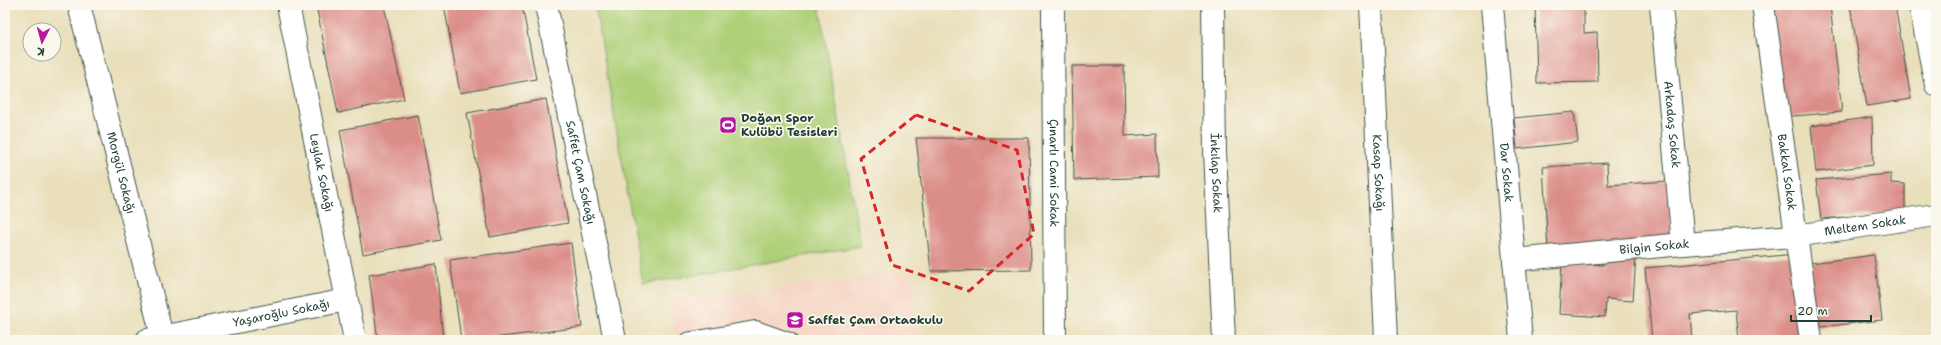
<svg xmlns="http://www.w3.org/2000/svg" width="1941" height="345" viewBox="0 0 1941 345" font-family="'Shantell Sans',sans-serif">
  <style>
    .built { fill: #f5d3c1 }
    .green { fill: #afd079; stroke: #678656 }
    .building { fill: #db8d88 }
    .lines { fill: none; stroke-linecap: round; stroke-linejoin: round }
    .service-casing { stroke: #3d5548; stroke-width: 16 }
    .minor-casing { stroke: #3d5548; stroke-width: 24 }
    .service { stroke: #fff; stroke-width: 14 }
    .minor { stroke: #fff; stroke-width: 22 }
    .marked { fill: none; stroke: #d62828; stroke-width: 3; stroke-dasharray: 8 5; stroke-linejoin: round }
    .labels { text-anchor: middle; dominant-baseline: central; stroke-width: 3.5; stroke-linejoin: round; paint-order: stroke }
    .poi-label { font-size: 12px; font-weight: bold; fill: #1f3d34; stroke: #fbf7ec; text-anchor: start }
    .street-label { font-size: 12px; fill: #1f3d34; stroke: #fbf7ec }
  </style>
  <rect width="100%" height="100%" fill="#fbf7ec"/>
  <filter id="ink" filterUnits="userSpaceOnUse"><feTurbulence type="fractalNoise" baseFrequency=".025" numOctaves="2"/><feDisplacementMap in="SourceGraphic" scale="8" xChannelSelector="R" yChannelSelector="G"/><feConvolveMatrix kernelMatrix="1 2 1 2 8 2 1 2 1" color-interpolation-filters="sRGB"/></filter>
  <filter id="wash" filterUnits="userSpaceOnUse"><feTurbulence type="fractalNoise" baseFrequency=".012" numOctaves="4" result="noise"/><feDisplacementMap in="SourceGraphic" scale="16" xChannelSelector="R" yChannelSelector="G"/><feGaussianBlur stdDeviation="0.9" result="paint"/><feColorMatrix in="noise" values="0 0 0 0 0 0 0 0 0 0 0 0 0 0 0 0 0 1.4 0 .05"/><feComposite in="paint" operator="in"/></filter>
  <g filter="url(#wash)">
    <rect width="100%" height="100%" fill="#e9dfbb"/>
    <!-- built -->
    <path class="built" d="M912,272L919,340H675L670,301Z"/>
    <!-- green -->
    <path class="green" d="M595,5H819L861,246L643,284Z"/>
    <g id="blocks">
      <!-- building -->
      <g class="building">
        <path d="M316,5H384L404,99L338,113Z"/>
        <path d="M444,5H522L536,79L460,93Z"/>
        <path d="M1535,5H1584V33L1597,32L1598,82L1537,83Z"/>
        <path d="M1769,5H1830L1842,112L1781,117Z"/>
        <path d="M1850,5H1895L1911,99L1867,106Z"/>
        <path d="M1072,66H1124L1125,136L1157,134L1158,177L1074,180Z"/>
        <path d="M546,99L568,223L490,237L467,113Z"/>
        <path d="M1574,112L1578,142L1517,149L1514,118Z"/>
        <path d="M418,115L441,240L363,254L340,130Z"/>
        <path d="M1872,117L1873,165L1816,172L1811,126Z"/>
        <path d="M916,138H1029L1031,270L931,271Z"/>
        <path d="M1607,163L1608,185L1668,181L1672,243L1548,251L1543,167Z"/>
        <path d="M1891,174V183L1905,184V212L1821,219L1816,180Z"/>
        <path d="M571,243L582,327L477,340H461L450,260Z"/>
        <path d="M1604,254L1636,256L1633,301L1606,299L1605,317L1559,314L1562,262L1603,265Z"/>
        <path d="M1796,254L1803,340H1739L1736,310L1690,314L1692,340H1652L1645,268Z"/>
        <path d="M1874,255L1882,320L1811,328L1803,264Z"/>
        <path d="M436,264L443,340H378L369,275Z"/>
      </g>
    </g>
  </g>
  <g filter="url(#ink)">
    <use href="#blocks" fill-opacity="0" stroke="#3d5548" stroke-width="1"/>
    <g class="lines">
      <defs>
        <path id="service" d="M687,340L756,328L790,340"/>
        <g id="minor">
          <path id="s1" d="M79,5L163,340"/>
          <path id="s2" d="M288,5L355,340"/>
          <path id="s3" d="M546,5L615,340"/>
          <path id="s4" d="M1053,5L1055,340"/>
          <path id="s5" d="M1213,5L1215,152L1224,340"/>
          <path id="s6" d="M1371,5L1386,340"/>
          <path id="s7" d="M1492,5L1521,340"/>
          <path id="s8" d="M1661,5L1683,244"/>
          <path id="s9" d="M1763,5L1811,340"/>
          <path d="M1920,5L1936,85"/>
          <path id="s10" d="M1514,260L1683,244L1795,236L1936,215"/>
          <path id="s11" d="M147,340L346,300"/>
        </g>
      </defs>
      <!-- service casing -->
      <use href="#service" class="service-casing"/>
      <!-- minor casing -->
      <use href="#minor" class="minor-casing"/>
      <!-- service -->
      <use href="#service" class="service"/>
      <!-- minor -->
      <use href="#minor" class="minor"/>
    </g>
  </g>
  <!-- marked area -->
  <path class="marked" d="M916,115L1017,150L1034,234L969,291L892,265L861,159Z"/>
  <!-- icons -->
  <defs>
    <symbol id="stadium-square" viewBox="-11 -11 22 22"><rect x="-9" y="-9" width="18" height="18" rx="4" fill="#b5179e" stroke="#fbf7ec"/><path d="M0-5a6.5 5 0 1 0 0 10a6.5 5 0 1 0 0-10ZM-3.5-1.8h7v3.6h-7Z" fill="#fff"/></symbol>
    <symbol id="school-square" viewBox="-11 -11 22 22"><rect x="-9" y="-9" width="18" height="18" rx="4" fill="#b5179e" stroke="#fbf7ec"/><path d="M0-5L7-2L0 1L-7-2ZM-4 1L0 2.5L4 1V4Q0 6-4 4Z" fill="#fff"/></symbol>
  </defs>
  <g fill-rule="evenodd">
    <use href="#stadium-square" x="718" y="115" width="20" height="20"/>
    <use href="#school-square" x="785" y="310" width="20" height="20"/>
  </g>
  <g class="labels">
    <!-- poi labels -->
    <g class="poi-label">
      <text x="741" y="118">Doğan Spor<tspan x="741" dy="14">Kulübü Tesisleri</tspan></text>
      <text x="808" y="320">Saffet Çam Ortaokulu</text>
    </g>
    <!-- street labels -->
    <g class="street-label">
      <text stroke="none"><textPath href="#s8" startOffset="120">Arkadaş Sokak</textPath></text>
      <text stroke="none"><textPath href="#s1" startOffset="173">Morgül Sokağı</textPath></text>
      <text stroke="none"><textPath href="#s3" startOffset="171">Saffet Çam Sokağı</textPath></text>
      <text stroke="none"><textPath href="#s6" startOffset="168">Kasap Sokağı</textPath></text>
      <text stroke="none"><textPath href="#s2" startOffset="171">Leylak Sokağı</textPath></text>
      <text stroke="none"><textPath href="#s4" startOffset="168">Çınarlı Cami Sokak</textPath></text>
      <text stroke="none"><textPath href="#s5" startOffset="168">İnkılap Sokak</textPath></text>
      <text stroke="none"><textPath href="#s7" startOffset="168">Dar Sokak</textPath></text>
      <text stroke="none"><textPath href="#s9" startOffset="169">Bakkal Sokak</textPath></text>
      <text stroke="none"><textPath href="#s10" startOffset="353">Meltem Sokak</textPath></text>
      <text stroke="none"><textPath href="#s10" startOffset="141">Bilgin Sokak</textPath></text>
      <text stroke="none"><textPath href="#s11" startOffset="137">Yaşaroğlu Sokağı</textPath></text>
    </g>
  </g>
  <!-- margin -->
  <rect width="1941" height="345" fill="none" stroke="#fbf7ec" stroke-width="20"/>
  <!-- north arrow -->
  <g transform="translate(42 42) rotate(186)"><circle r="19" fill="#fbf7ec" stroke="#a3ada2"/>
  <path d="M0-3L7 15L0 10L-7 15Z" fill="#b5179e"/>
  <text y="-6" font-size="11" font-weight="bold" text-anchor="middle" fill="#1f3d34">K</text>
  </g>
  <!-- scale -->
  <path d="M1791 315v6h80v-6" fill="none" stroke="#1f3d34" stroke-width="2"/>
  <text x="1797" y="315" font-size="12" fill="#1f3d34" stroke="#fbf7ec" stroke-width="3" paint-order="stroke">20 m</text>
</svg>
